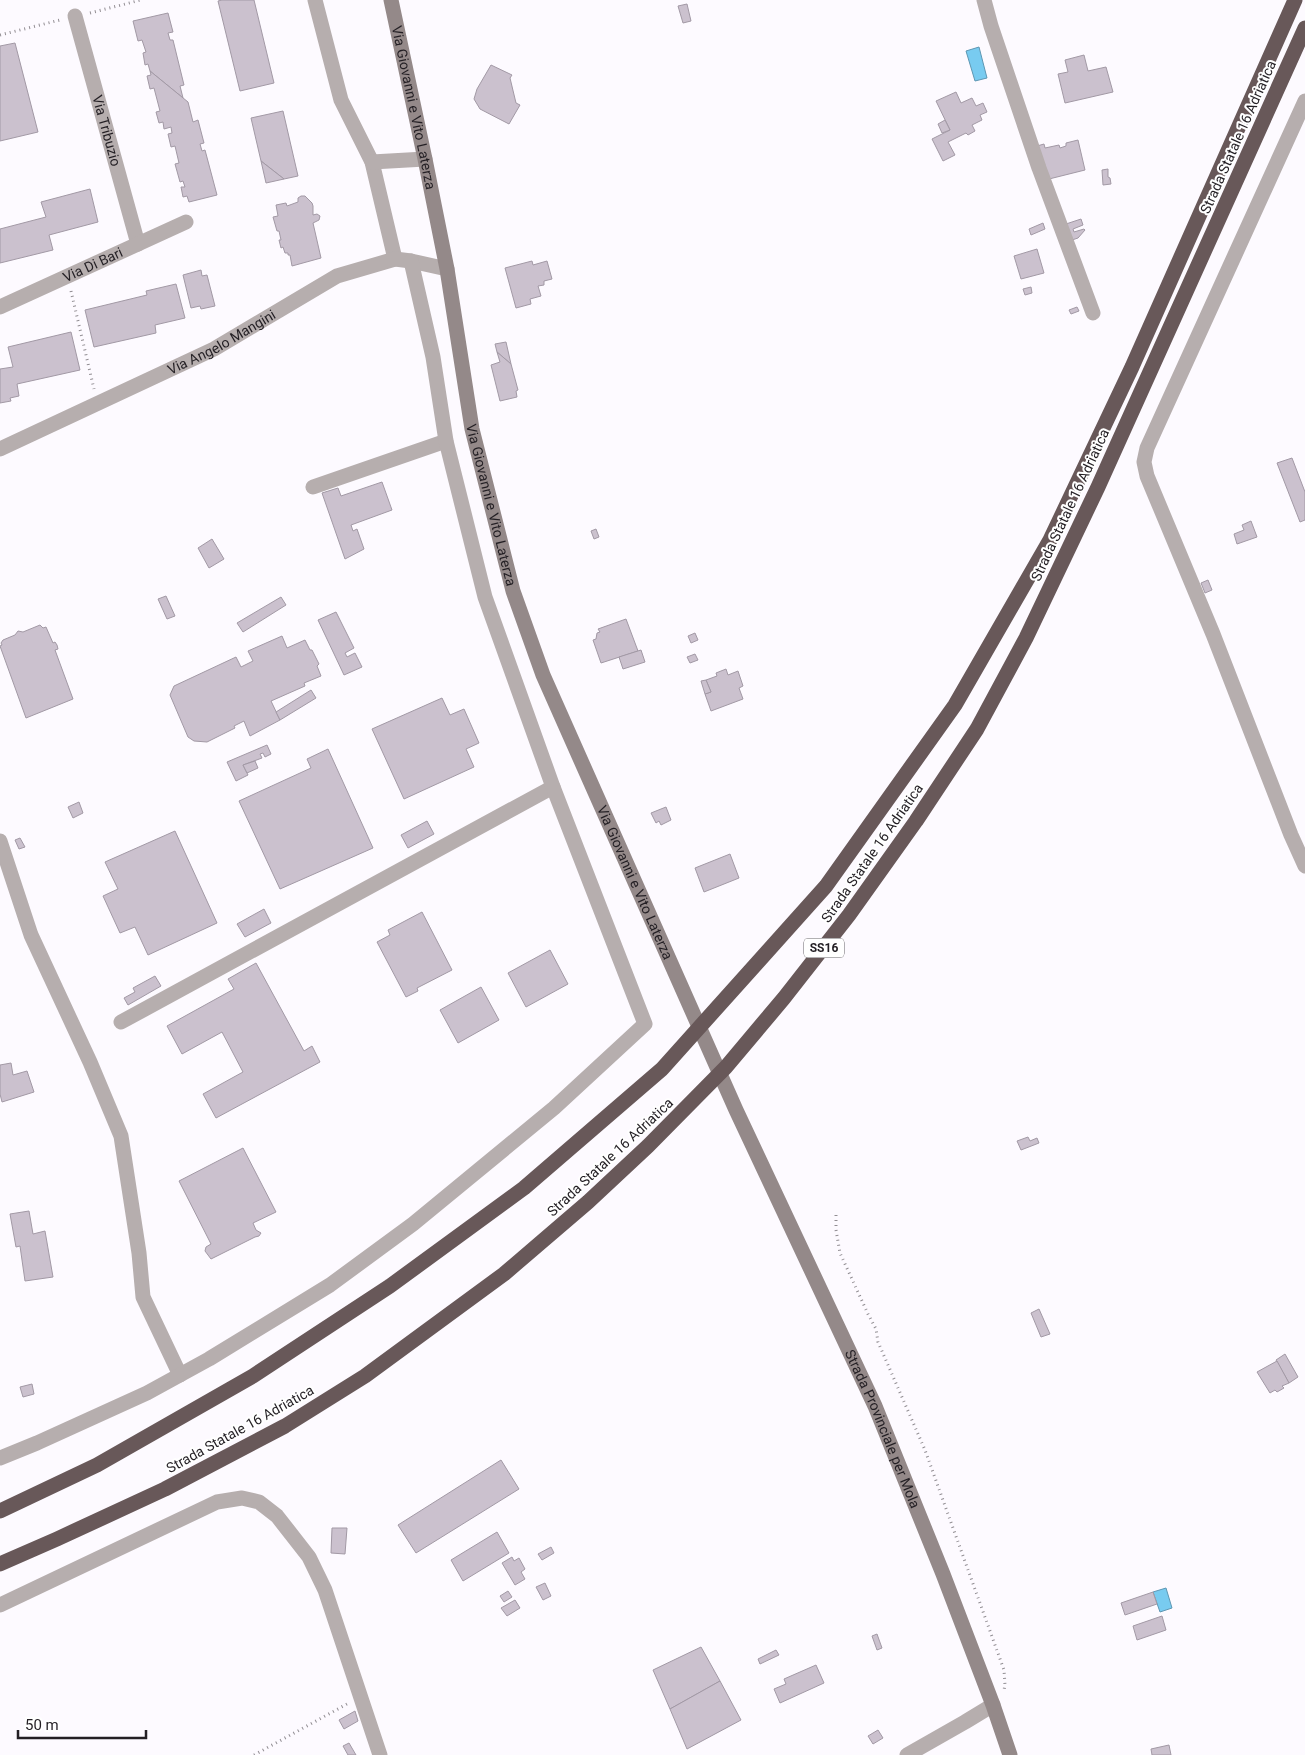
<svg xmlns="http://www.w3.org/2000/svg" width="1305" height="1755" viewBox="0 0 1305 1755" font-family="Roboto,sans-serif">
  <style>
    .water { fill: #78cbf0; stroke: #5e97b3 }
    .building { fill: #cbc1ce; stroke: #a299a5 }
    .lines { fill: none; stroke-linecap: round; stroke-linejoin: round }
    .path { stroke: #928e93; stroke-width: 3; stroke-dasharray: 1 4; stroke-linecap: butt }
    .street { stroke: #b6aeae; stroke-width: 15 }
    .secondary { stroke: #948989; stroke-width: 15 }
    .highway { stroke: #685859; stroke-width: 15 }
    .labels { text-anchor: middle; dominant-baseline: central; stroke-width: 4; stroke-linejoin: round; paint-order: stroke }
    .shield { fill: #fff; stroke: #656266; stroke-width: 1 }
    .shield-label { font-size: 12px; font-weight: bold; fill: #231f24 }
    .street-label { font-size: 14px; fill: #231f24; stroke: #fff }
  </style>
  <rect width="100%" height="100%" fill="#fdfaff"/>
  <!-- water -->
  <g class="water">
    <path d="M979,47L987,78L975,81L966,51Z"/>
    <path d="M1166,1588L1172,1608L1160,1612L1153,1592Z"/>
  </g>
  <!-- building -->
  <g class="building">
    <path d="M222,0H254L274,83L240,91L218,1Z"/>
    <path d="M687,4L691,21L683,23L678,6Z"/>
    <path d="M168,13L173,32L168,33L170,40H173L184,85L180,86L183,98L150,71L148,64L145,65L143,53L146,52L142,40L138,41L133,21Z"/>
    <path d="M15,43L38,132L0,141V46Z"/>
    <path d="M1084,55L1088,71L1106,67L1113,92L1065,103L1058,74L1068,72L1065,60Z"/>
    <path d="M491,65L512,75L510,78L516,103L520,105L509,124L480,109L474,99L477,89Z"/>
    <path d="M150,71L188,102L193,122L198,120L204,143L200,144L202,151L205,150L217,195L189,202L187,196L183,197L181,187H185L183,181L180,182L175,164L179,163L175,146L171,147L168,134L172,133L171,127L164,129L163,122L159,123L156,112L160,111L154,88L150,89L147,76L151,75Z"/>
    <path d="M956,92L961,103L972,98L976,106L983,103L987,112L980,115L982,120L972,125L975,131L968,135L966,133L948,142L955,155L943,161L932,139L950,130L936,101Z"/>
    <path d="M283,111L298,176L284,179L261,161L251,118Z"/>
    <path d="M945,120L950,130L942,133L938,124Z"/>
    <path d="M1078,140L1085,170L1049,179L1037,146L1044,144L1045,148L1059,145L1060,148L1066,146V143Z"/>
    <path d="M261,161L284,179L266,183Z"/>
    <path d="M1108,169V177L1110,178L1111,184L1103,185L1102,170Z"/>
    <path d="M90,189L98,222L49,235L53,250L0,263V229L46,217L41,202Z"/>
    <path d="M301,196H305L312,203L313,206V215L317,214L320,216L319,220L313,223L321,258L292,266L290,255H288V253H285L283,247L281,248L279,240H281L279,231H277L273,217L278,216L276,205L286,203L287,206L298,202V198Z"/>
    <path d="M1081,219L1083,225L1073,229L1074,232L1084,229L1085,230L1078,238L1072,240L1066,224Z"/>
    <path d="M1043,223L1045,229L1031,235L1029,229Z"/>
    <path d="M1037,249L1044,273L1021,279L1014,256Z"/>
    <path d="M532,261L533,265L547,261L552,279L544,281V285L538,286L541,296L530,299L531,304L516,308L505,268Z"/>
    <path d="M201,270L202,276L207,275L215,306L201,309L200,306L191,308L183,275Z"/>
    <path d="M176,284L185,318L155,325L156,333L94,347L85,310L147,295L146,291Z"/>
    <path d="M1031,287L1032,293L1025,295L1023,289Z"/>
    <path d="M1077,307L1079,311L1071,314L1069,310Z"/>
    <path d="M71,332L80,370L17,384L19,396L10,398L11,401L0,403V369L13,367L8,347Z"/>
    <path d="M506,342L511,364L497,352L495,344Z"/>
    <path d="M497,352L511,364L518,390L516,391L517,397L500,401L491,365L500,362Z"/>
    <path d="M1292,458L1305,492V520L1300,522L1277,463Z"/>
    <path d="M382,482L392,510L351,525L353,531L357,529L364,549L345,559L322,493L338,488L341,496Z"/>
    <path d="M1251,521L1257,537L1237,544L1234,534L1244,530L1242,525Z"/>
    <path d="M596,529L599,537L594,539L591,531Z"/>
    <path d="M212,539L224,559L209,568L198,548Z"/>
    <path d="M1208,580L1212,590L1205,593L1201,583Z"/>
    <path d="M166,596L175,616L167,619L158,599Z"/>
    <path d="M281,597L286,605L243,632L237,623Z"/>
    <path d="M336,612L354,648L345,653L347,657L355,653L362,667L344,675L318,620Z"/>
    <path d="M626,619L638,651L601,663L593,640L596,639L597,633L600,632L598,629Z"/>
    <path d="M40,625L43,628L46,627L53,643L55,642L57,645L58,649L55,650L73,699L26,718L0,646L2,645L1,643L3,640L15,635L18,631L23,632Z"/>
    <path d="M695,633L698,640L691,643L688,636Z"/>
    <path d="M282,636L287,648L305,640L310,650H312L319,664L317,666L321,676L304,683L305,686L271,701L280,720L250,736L244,721L234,726L235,728L207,742L194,741L188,737L170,695L174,686L236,657L241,667L253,661L248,651Z"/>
    <path d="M641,650L645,662L623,669L619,657Z"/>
    <path d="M695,654L698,660L690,663L687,657Z"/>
    <path d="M726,669L728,675L738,671L743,686L739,688L743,699L711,711L705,694L711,692L706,680L717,676L716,673Z"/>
    <path d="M706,680L711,692L705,694L701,681Z"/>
    <path d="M311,690L316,698L280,720L276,712Z"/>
    <path d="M442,698L450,715L464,709L479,743L466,749L474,767L404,799L372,729Z"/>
    <path d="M267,745L271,754L265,757L263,753L260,754L262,758L243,765L248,775L236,781L227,762Z"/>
    <path d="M328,749L373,848L280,889L239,801L311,768L307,759Z"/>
    <path d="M255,761L258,768L247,773L243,765Z"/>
    <path d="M79,802L83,813L73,818L68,807Z"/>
    <path d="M666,807L671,820L661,825L659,821L656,823L651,813Z"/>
    <path d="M427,821L434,834L408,848L401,835Z"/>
    <path d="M175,831L217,923L148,955L135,927L120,933L103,896L118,889L105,862Z"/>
    <path d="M20,838L25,847L19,849L15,840Z"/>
    <path d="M730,854L739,878L704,892L695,868Z"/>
    <path d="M264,909L271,923L245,937L237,924Z"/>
    <path d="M422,912L452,970L417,988L418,991L406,997L377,942L390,935L388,930Z"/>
    <path d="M550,950L568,984L526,1007L508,973Z"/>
    <path d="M256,963L304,1051L312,1046L320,1062L216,1118L203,1094L243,1072L222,1032L182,1054L167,1026L234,989L228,979Z"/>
    <path d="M155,976L161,986L128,1005L124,998L135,992L133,988Z"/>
    <path d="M481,987L499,1020L458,1043L440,1010Z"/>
    <path d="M11,1063L13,1075L27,1071L34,1092L2,1102L0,1094V1065Z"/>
    <path d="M1028,1137L1030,1141L1037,1138L1039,1143L1021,1150L1017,1141Z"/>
    <path d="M243,1148L276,1212L253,1223L256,1230L261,1233L259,1236L255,1237L211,1259L205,1251L206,1247L211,1244L179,1181Z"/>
    <path d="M29,1211L33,1234L45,1231L53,1277L25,1281L20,1246L16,1247L10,1214Z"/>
    <path d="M1039,1309L1050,1334L1041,1337L1031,1313Z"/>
    <path d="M1285,1354L1298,1377L1289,1383L1276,1360Z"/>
    <path d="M1277,1361L1289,1383L1282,1386L1284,1388L1277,1392L1275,1390L1270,1393L1257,1372Z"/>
    <path d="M32,1384L34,1394L23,1397L20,1387Z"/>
    <path d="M501,1460L519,1489L416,1553L398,1525Z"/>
    <path d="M332,1528H347L345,1554L331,1553Z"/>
    <path d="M497,1532L509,1553L463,1581L451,1560Z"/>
    <path d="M551,1547L554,1553L542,1560L538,1554Z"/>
    <path d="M512,1557L514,1561L519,1558L525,1569L521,1572L525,1579L515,1585L502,1563Z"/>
    <path d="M545,1583L551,1596L543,1600L536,1587Z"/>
    <path d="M508,1591L512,1597L504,1602L500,1596Z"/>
    <path d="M1153,1592L1157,1604L1125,1615L1121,1603Z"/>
    <path d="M515,1600L520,1608L507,1616L501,1608Z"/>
    <path d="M1162,1616L1166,1630L1137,1640L1133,1626Z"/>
    <path d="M877,1634L882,1648L877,1650L872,1636Z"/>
    <path d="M701,1647L720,1681L670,1709L653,1670Z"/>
    <path d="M776,1650L779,1655L760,1664L758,1659Z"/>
    <path d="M816,1665L824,1683L780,1703L774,1689L786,1684L784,1679Z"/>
    <path d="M720,1681L741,1720L687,1749L670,1709Z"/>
    <path d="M355,1711L358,1721L344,1729L339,1720Z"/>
    <path d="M878,1730L883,1738L873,1744L868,1736Z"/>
    <path d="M349,1743L356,1755H348L343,1746Z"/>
    <path d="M1169,1745L1171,1755H1152L1151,1749Z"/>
  </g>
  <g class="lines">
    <!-- path -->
    <g class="path">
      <path d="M90,13L141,0"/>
      <path d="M0,35L60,20"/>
      <path d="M71,291L94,389"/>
      <path d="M836,1215V1230L840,1253L868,1314L876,1329L878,1342L925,1450L1004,1670L1005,1685L1004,1690"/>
      <path d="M254,1755L347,1704"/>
    </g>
    <!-- street -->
    <g class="street">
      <path d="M315,0L341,100L372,162L395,259"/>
      <path d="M984,0L991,26L1039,168L1093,313"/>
      <path id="s1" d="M75,16L138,244"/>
      <path d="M1305,101L1147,448L1144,462L1147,476L1213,634L1291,835L1305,866"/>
      <path d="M372,162L425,159"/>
      <path id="s2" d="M0,307L186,222"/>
      <path id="s3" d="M0,449L214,349L337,276L395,259L411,261L447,269"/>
      <path d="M313,487L446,441"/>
      <path d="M0,841L31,935L90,1062L121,1136L139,1253L143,1297L180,1375"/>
      <path d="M121,1022L553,787"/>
      <path d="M0,1458L37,1443L147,1393L209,1359L330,1285L413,1224L554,1108L645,1024L553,787L485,597L446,441L433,357L411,261"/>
      <path d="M0,1605L217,1502L242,1498L259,1502L277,1516L309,1557L325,1590L380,1755"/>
      <path d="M907,1755L965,1722L993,1705"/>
    </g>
    <!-- secondary -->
    <path class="secondary" id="s4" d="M391,0L425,159L447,269L472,429L513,591L543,675L736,1110L875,1406L943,1574L993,1705L1010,1755"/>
    <!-- highway -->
    <g class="highway">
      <path d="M0,1511L97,1465L253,1376L390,1286L524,1188L662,1069L826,886L955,705L1050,540L1132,367L1295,0"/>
      <path d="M0,1564L57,1539L165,1489L285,1426L365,1376L504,1274L588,1202L648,1146L726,1067L784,998L849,915L916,821L977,729L1026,638L1098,487L1305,28"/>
    </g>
  </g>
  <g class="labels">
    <!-- shield labels -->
    <rect class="shield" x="804" y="938.5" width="40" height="19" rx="4"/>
    <g class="shield-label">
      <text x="824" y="948">SS16</text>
    </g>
    <!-- street labels -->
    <g class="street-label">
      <text stroke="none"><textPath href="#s4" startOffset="110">Via Giovanni e Vito Laterza</textPath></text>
      <text stroke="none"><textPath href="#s1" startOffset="119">Via Tribuzio</textPath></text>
      <text transform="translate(1238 137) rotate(-66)">Strada Statale 16 Adriatica</text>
      <text stroke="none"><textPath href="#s2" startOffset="102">Via Di Bari</textPath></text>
      <text stroke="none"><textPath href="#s3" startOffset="246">Via Angelo Mangini</textPath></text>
      <text stroke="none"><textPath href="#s4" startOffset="515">Via Giovanni e Vito Laterza</textPath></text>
      <text transform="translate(1070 505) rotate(-65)">Strada Statale 16 Adriatica</text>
      <text transform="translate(872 853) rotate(-55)">Strada Statale 16 Adriatica</text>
      <text stroke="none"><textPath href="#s4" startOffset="920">Via Giovanni e Vito Laterza</textPath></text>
      <text transform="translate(610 1157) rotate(-43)">Strada Statale 16 Adriatica</text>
      <text transform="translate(240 1429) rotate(-29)">Strada Statale 16 Adriatica</text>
      <text stroke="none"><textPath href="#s4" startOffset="1520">Strada Provinciale per Mola</textPath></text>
    </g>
  </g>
  <!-- scale -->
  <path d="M18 1730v8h128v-8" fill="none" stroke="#231f24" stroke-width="2.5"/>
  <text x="25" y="1730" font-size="15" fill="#231f24" stroke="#ffffff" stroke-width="4" paint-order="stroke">50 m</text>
</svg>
